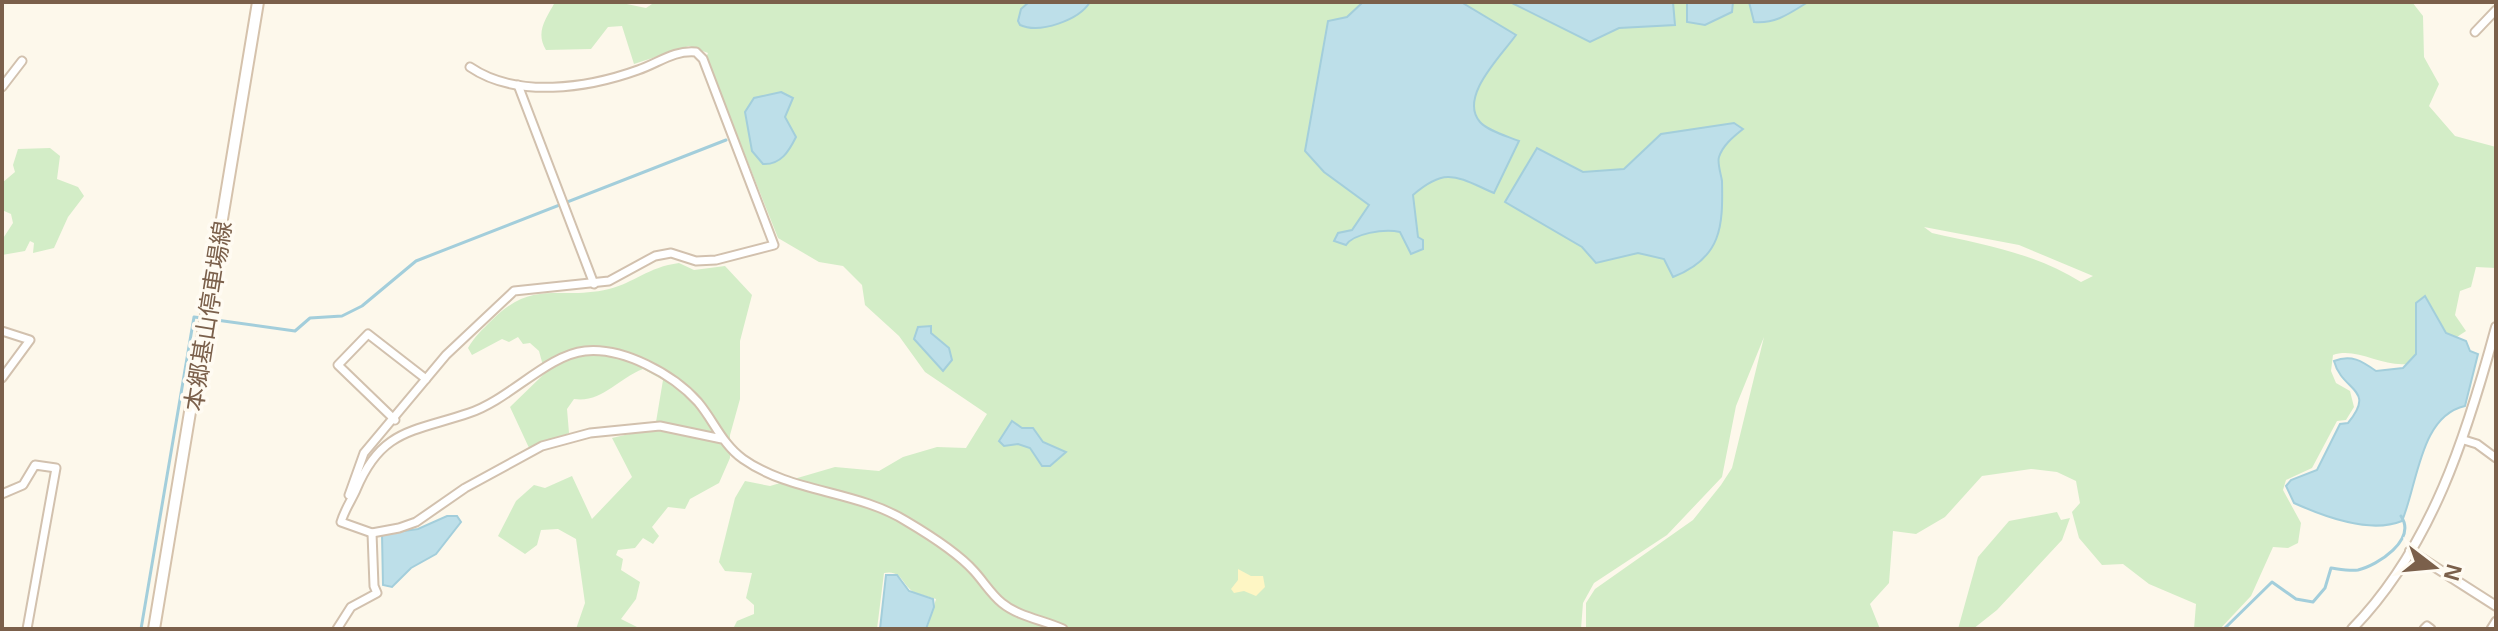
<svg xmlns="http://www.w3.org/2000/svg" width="2498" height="631" viewBox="0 0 2498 631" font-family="Helvetica,'Noto Sans JP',sans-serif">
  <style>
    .green { fill: #d3edc7; fill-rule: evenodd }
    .sand { fill: #fef6c4 }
    .water { fill: #bddfe9; stroke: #a3cedb; stroke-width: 2 }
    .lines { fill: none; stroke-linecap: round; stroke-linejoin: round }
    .stream { stroke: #a3cedb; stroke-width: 3 }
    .minor-casing { stroke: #d2c1ae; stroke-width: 11 }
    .tertiary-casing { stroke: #d2c1ae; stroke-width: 12 }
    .secondary-casing { stroke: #d5c2ac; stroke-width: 14 }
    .minor { stroke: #fff; stroke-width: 7 }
    .tertiary { stroke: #fff; stroke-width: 8 }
    .secondary { stroke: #fff; stroke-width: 10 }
    .labels { text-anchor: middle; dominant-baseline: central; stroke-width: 7; stroke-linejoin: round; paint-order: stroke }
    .street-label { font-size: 24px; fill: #7b604b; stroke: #fffbf2 }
  </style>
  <rect width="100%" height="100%" fill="#fdf8eb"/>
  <!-- green -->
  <g class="green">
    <path d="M555,2H617L646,8L655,2H2412L2423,16L2424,57L2439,84L2429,106L2455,136L2496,147V268L2476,267L2471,287L2460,291L2455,315L2466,331C2450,341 2433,356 2416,362C2388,372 2359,346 2333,355L2331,371L2336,383L2350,391L2354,407L2346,420L2337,421L2312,468L2286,480L2283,490L2301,523L2298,543L2288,548L2273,547L2251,596L2220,629H2194L2196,604L2149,584L2123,564L2102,565L2079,538L2072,512L2080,503L2076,481L2057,472L2031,469L1982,476L1945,517L1916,534L1893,531L1889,583L1870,604L1880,629H1586V603L1595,589L1693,520L1721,485L1732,468L1764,337L1736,406L1722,477L1667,535L1594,583L1583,603L1581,629H927L936,599C929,597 923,595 916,593C902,587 903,569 884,573L877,629H733L737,621L754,614V605L746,598L752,573L725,571L719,562L735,498L745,481L770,486L835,467L879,471L903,457L937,447L966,448L987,414L925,372L899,336L865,305L862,285L843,266L819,262L778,238L706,57L708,53L689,46L634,64L622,26L608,27L591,49L546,50C535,32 546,19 555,2ZM1924,227L2019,245L2093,276L2081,282C2034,253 1985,245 1932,233Z"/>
    <path d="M50,148L60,156L57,179L78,187L84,196L68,217L54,248L33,253L34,243L30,241L25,251L2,255V240L13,223L11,214L2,210V183L15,172L13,165L18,149Z"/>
    <path d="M679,263L694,270L725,266L752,295L740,341V399L730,435V458L719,483L690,499L685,509L668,507L652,527L659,536L653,544L643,538L635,548L618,550L616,555L623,559L621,570L640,582L636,599L621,619L641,629H576L585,603L576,539L558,529L541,530L537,545L525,554L498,536L516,501L534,485L545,488L572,476L592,519L632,477L612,438L655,428L663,380L643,369C617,379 602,403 574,399L567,409L569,433L530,450L510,407L545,373L539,351L530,343L523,344L518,337L509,342L502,339L472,355L468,348C475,336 482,330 492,320C534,278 559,301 609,289C634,283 648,267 679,263Z"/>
    <path d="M2057,512L2061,520L2070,518L2062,540L1997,610L1973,629H1958L1978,557L2009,521Z"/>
  </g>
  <!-- sand -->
  <path class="sand" d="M1238,569L1251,576H1263L1265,587L1256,596L1244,591L1234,593L1231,589L1238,580Z"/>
  <!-- water -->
  <g class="water">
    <path d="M1029,2H1090C1079,20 1040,34 1020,25L1018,21L1021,9Z"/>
    <path d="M1363,2H1461L1516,35C1502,55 1458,97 1480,122C1488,131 1507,136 1519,141L1494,193C1457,177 1446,166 1413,195L1418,237L1423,240V249L1411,254L1400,232C1384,228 1353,234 1346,245L1334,241L1338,233L1352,230L1369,205L1324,172L1305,151L1328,21L1347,17Z"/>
    <path d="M1510,2H1673L1675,25L1619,28L1590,42Z"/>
    <path d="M1687,2H1733L1732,12L1705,25L1687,22Z"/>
    <path d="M1749,2H1808C1790,13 1776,24 1754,22Z"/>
    <path d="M781,92L793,98L785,117L796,137C789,151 781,165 763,164L752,151L745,112L754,98Z"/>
    <path d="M1734,123L1743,129C1733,137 1723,145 1719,157C1717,163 1721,174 1722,181C1723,226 1722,258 1673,277L1664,259L1638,253L1596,263L1582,247L1505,202L1537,148L1583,172L1624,169L1661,134Z"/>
    <path d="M2425,296L2446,333L2466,341L2470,351L2478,354L2465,406C2420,416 2418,483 2402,521C2370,534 2325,517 2294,503L2286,486L2291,480L2317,470L2340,424L2348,423C2377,388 2342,392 2334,361C2351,354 2362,361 2376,371L2403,368L2416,354V303Z"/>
    <path d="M931,326V333L949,348L952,360L943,371L914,339L918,327Z"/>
    <path d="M1012,421L1022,428H1033L1043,442L1066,452L1050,466H1042L1030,448L1018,444L1004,446L999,441Z"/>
    <path d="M447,516H457L461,522L436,554L411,568L392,587L383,585L382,534L418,529Z"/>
    <path d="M886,575H897L909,591L933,599L934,607L926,629H880Z"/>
  </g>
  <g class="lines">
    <!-- stream -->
    <g class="stream">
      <path d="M209,319L295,331L310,318L342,316L362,306L416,261L726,140"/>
      <path d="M141,629L194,317L202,318"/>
      <path d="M2224,629L2272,582L2296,599L2313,602L2325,588L2331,568C2339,569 2349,571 2358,570C2378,565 2417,540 2401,516"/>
    </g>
    <defs>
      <g id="minor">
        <path d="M2475,32L2496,10"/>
        <path d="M518,85L594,284"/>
        <path d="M2,87L22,61"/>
        <path d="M2,331L30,340L2,378"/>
        <path d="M395,420L338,365L368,334L426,379"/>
        <path d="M722,439L660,426L590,433L542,446L465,488L416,522L399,528L372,533L341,522C345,509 351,501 356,490C381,429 413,432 469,413C509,400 547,355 585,351C623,347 673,374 698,402C714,421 722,444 743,459C791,493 856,490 906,521C928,534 957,552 974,571C984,582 991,594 1002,603C1019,617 1044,620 1063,629"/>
        <path d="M2464,440L2477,444L2496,458"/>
        <path d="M2,494L23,485L35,465L56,468L27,629"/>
        <path d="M349,495L364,453L446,355L514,291L609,281L655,256L671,253L696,261L716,260L774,245L703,59L696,52C673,50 659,63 638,70C588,88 517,99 470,67"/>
        <path d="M337,629L351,607L377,593L374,586L372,533"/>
        <path d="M2424,629L2427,626L2431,629"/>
        <path d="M2491,629L2496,621"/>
      </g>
      <g id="tertiary">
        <path d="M2410,551L2496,606"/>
        <path d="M2352,629C2432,547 2467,434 2496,327"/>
      </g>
      <path id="secondary" d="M154,629L258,2"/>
    </defs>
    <!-- minor casing -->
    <use href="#minor" class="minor-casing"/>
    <!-- tertiary casing -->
    <use href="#tertiary" class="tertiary-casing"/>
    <!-- secondary casing -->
    <use href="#secondary" class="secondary-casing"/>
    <!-- minor -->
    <use href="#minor" class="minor"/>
    <!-- tertiary -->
    <use href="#tertiary" class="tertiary"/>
    <!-- secondary -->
    <use href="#secondary" class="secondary"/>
  </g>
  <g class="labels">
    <!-- street labels -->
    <g class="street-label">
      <text transform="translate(208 316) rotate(-81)">本郷基山停車場線</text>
    </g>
  </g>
  <!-- border -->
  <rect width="2498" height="631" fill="none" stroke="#7b604b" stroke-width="8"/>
  <!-- north arrow -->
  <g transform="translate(2434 567) rotate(106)" stroke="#fffbf2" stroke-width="6" paint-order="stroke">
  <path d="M0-6L14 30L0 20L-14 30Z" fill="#7b604b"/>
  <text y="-12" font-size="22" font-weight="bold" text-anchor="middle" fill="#7b604b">N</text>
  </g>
</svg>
